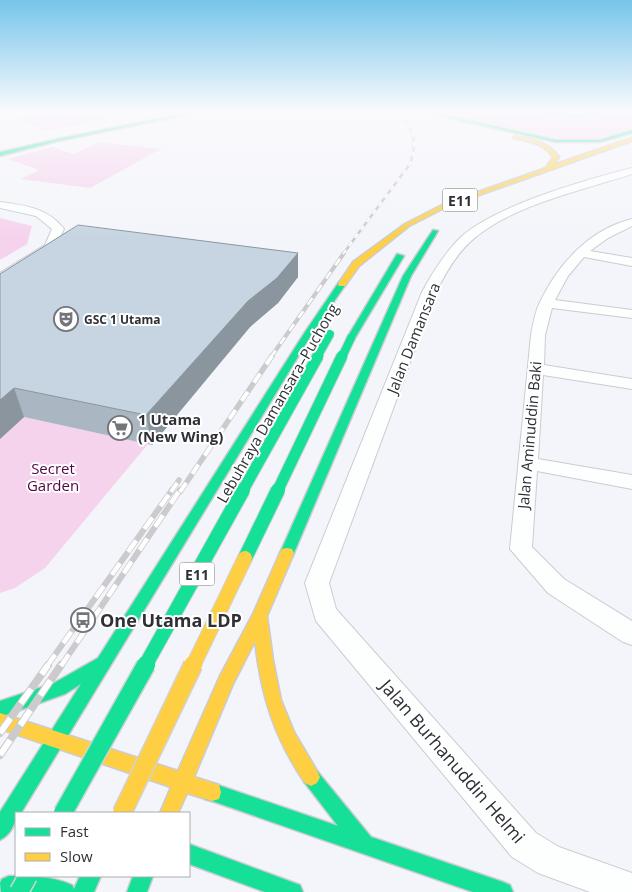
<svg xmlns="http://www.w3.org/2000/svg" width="632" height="892" viewBox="0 0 632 892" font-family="'Open Sans',sans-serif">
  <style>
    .green { fill: #f5d3ed }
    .water { fill: #6cdfee }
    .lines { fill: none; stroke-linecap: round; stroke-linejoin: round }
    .street-casing { stroke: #cbccd1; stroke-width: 2 }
    .fast-casing { stroke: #cbccd1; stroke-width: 3 }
    .slow-casing { stroke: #cbccd1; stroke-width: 3 }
    .street { fill: #fdfefe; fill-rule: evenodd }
    .fast { fill: #16e098; fill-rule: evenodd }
    .slow { fill: #ffcf43; fill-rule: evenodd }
    .rail-far4-casing { stroke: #cbcbcd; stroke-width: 2.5 }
    .rail-far3-casing { stroke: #cbcbcd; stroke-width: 4 }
    .rail-far2-casing { stroke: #cbcbcd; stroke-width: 5.5 }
    .rail-far1-casing { stroke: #cbcbcd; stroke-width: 6 }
    .rail-casing { stroke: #cbcbcd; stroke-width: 8 }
    .rail-far4 { stroke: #fff; stroke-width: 2; stroke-dasharray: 5; stroke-linecap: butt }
    .rail-far3 { stroke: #fff; stroke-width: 2.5; stroke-dasharray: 8; stroke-linecap: butt }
    .rail-far2 { stroke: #fff; stroke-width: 4; stroke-dasharray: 11; stroke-linecap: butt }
    .rail-far1 { stroke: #fff; stroke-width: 4.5; stroke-dasharray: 14; stroke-linecap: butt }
    .rail { stroke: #fff; stroke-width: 6; stroke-dasharray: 18; stroke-linecap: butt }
    .fast-bridge-far3-casing { stroke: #d1d2d5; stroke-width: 10; stroke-linecap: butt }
    .fast-bridge-far2-casing { stroke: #d1d2d5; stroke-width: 13; stroke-linecap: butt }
    .fast-bridge-far1-casing { stroke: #d1d2d5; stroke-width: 16; stroke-linecap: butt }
    .fast-bridge-casing { stroke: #d1d2d5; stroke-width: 21; stroke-linecap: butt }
    .slow-bridge-far1-casing { stroke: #d1d2d5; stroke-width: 16; stroke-linecap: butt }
    .slow-bridge-casing { stroke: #d1d2d5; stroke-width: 21; stroke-linecap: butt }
    .fast-bridge-far3 { stroke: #16e098; stroke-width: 8 }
    .fast-bridge-far2 { stroke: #16e098; stroke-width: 11 }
    .fast-bridge-far1 { stroke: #16e098; stroke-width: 14 }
    .fast-bridge { stroke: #16e098; stroke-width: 18 }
    .slow-bridge-far1 { stroke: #ffcf43; stroke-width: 14 }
    .slow-bridge { stroke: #ffcf43; stroke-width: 18 }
    .wall { fill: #aab7c2 }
    .shaded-wall { fill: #8b959e }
    .building { fill: #c6d5e1; stroke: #8b959e }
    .labels { text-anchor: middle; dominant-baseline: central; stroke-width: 4; stroke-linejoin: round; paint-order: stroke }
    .far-poi-label { font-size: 12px; font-weight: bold; fill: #2e3036; stroke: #fff; text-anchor: start }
    .shield { fill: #fff; stroke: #6d6e72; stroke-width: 1 }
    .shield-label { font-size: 14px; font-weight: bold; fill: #2e3036 }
    .street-label { font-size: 15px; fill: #2e3036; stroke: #fff }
    .poi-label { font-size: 15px; font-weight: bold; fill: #2e3036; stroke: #fff; text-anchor: start }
    .park-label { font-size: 15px; fill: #530544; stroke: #fff }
    .near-poi-label { font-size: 18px; font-weight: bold; fill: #2e3036; stroke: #fff; text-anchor: start }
    .near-street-label { font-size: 18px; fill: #2e3036; stroke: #fff }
  </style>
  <rect width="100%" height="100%" fill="#f4f5fa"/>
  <!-- green -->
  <g class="green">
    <path d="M33,112H143L46,131L12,116Z"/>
    <path d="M439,112H632V128L596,139L558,138Z"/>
    <path d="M99,142L161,149L90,188L20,179L39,170L8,159L53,147L73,154Z"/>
    <path d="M0,218L32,226L27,244L0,260Z"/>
    <path d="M24,417L148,444L45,568L15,588L0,593V439Z"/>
  </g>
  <!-- water -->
  <path class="water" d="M512,112H603C585,122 558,116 539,114C529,113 521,114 512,112Z"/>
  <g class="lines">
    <defs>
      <g id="street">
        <path d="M632,168V174C583,190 508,206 470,242C455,256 445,274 436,292L329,583L336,609L536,833L559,847L632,873V892H590L538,873L512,857L316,621L305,583L422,292C433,272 445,252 462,236C498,205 585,180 632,168Z"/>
        <path d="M0,202C24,205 48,208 64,229L54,250L0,283V273L45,245L52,229L36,216L0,208Z"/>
        <path d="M632,219V226L608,238L590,251L632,258V266L584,257L568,276L555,300L632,310V318L552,308L545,335L544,365L632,379V389L543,375L538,459L632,475V489L537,471L532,547L564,579L632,621V645L623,642L548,593L510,549L531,335C533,324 535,312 540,302C558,264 590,229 632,219Z"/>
      </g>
      <g id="fast">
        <path d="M191,112H201L58,141L0,156V152L58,139Z"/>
        <path d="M422,112H432L556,140H600L632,130V133L600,142H556Z"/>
        <path d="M433,230L438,231L411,276L294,553L292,557L287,558L282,557L280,553L403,276Z"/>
        <path d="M397,254L404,256L355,338L354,340H348L347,338Z"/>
        <path d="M339,282L346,284L313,332L21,813H16C16,824 10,835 0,840V812L81,684L65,694L0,717V701L54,683L98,658L305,332Z"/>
        <path d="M311,768L317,771L371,837L503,882L510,885L513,892H473L212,801L205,799L203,792L205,785L212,783L338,826L305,783L302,777L305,771Z"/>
        <path d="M189,844L300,885L303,892H265L189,864Z"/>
        <path d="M9,876C31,876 52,876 72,885L74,889L80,876H101L94,892H1L0,883L2,879Z"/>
        <path d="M133,876H153L147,892H127Z"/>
      </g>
      <g id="slow">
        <path d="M515,136C532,139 548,142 559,157L553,165L632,138V141L448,206L409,226L359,266L345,286H339L338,284L353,262L405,224L444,204L546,168L553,157C544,143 528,141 513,138Z"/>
        <path d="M287,548L292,549L294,553L267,616L273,660L281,700L294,732L317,771L320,777L317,783L311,786L305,783C274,737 261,695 255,641L233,684L194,777L219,785L221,792L219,799L212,801L187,793L178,813H160L171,787L0,729V713L178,771L220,676L253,614L280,553L282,549Z"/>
      </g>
    </defs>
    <!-- street casing -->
    <use href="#street" class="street-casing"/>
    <!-- fast casing -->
    <use href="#fast" class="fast-casing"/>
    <!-- slow casing -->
    <use href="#slow" class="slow-casing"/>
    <!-- street -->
    <use href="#street" class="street"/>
    <!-- fast -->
    <use href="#fast" class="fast"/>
    <!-- slow -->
    <use href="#slow" class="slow"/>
    <defs>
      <path id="rail-far4" d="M343,254L410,164C418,142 414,128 397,112"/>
      <path id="rail-far3" d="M271,357L344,253"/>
      <g id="rail-far2">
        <path d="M171,492L179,480"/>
        <path d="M180,492L272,356"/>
      </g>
      <g id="rail-far1">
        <path d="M47,666L172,490"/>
        <path d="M61,666L180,490"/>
      </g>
      <g id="rail">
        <path d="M0,733L48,665"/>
        <path d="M0,755L61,665"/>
      </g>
    </defs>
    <!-- rail-far4 casing -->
    <use href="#rail-far4" class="rail-far4-casing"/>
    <!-- rail-far3 casing -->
    <use href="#rail-far3" class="rail-far3-casing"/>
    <!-- rail-far2 casing -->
    <use href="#rail-far2" class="rail-far2-casing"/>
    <!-- rail-far1 casing -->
    <use href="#rail-far1" class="rail-far1-casing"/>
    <!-- rail casing -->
    <use href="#rail" class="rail-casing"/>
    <!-- rail-far4 -->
    <use href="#rail-far4" class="rail-far4"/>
    <!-- rail-far3 -->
    <use href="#rail-far3" class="rail-far3"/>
    <!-- rail-far2 -->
    <use href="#rail-far2" class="rail-far2"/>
    <!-- rail-far1 -->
    <use href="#rail-far1" class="rail-far1"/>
    <!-- rail -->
    <use href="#rail" class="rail"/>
    <defs>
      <g id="fast-bridge-far3">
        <path d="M317,357L330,334"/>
        <path d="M342,357L351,338"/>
      </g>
      <g id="fast-bridge-far2">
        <path d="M242,492L318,356"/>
        <path d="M277,492L342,356"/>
      </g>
      <g id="fast-bridge-far1">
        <path d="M245,558L278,490"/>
        <path d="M145,666L243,490"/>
      </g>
      <g id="fast-bridge">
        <path d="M63,813L146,665"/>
        <path d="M19,892L28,876"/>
      </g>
      <path id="slow-bridge-far1" d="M193,666L245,558"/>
      <path id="slow-bridge" d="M122,813L193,665"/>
    </defs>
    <!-- fast-bridge-far3 casing -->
    <use href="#fast-bridge-far3" class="fast-bridge-far3-casing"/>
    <!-- fast-bridge-far2 casing -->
    <use href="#fast-bridge-far2" class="fast-bridge-far2-casing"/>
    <!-- fast-bridge-far1 casing -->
    <use href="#fast-bridge-far1" class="fast-bridge-far1-casing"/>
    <!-- fast-bridge casing -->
    <use href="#fast-bridge" class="fast-bridge-casing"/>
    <!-- slow-bridge-far1 casing -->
    <use href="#slow-bridge-far1" class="slow-bridge-far1-casing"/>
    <!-- slow-bridge casing -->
    <use href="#slow-bridge" class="slow-bridge-casing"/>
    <!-- fast-bridge-far3 -->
    <use href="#fast-bridge-far3" class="fast-bridge-far3"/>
    <!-- fast-bridge-far2 -->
    <use href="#fast-bridge-far2" class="fast-bridge-far2"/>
    <!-- fast-bridge-far1 -->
    <use href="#fast-bridge-far1" class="fast-bridge-far1"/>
    <!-- fast-bridge -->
    <use href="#fast-bridge" class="fast-bridge"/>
    <!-- slow-bridge-far1 -->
    <use href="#slow-bridge-far1" class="slow-bridge-far1"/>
    <!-- slow-bridge -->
    <use href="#slow-bridge" class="slow-bridge"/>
  </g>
  <!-- wall -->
  <path class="wall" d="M0,274L298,277L278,303L250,327L152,445L24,417L0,439Z"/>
  <!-- shaded-wall -->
  <g class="shaded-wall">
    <path d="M298,253V277L278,303L250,327L152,445L146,415L248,301Z"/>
    <path d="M14,388L24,417L0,439V400Z"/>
  </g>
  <!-- building -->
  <path class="building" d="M78,225L298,253L277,278L248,301L146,415L14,388L0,400V274Z"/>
  <!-- sky -->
  <linearGradient id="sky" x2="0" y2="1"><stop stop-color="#76c5ea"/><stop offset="0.47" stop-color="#fafafd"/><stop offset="1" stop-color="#fafafd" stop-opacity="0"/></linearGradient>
  <rect width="632" height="237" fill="url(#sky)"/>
  <!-- icons -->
  <defs>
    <symbol id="theatre-ring" viewBox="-11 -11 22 22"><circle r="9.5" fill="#fff" stroke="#73757b" stroke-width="1.5"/><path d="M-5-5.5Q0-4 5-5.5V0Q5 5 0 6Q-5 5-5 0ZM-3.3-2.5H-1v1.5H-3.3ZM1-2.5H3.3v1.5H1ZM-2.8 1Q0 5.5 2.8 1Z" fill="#73757b"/></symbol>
    <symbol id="supermarket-ring" viewBox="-11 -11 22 22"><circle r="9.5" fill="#fff" stroke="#73757b" stroke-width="1.5"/><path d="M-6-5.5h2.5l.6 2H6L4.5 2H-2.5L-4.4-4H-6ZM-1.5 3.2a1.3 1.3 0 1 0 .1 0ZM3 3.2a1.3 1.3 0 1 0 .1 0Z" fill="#73757b"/></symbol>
    <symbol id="bus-ring" viewBox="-11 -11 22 22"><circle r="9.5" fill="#fff" stroke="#73757b" stroke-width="1.5"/><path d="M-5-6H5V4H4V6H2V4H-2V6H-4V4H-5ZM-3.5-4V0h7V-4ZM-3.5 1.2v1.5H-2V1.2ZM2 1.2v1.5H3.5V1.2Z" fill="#73757b"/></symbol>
  </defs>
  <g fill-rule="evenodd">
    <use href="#theatre-ring" x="52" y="305" width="28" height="28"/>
    <use href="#supermarket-ring" x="106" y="414" width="28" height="28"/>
    <use href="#bus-ring" x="69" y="606" width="28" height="28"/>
  </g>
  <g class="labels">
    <!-- far-poi labels -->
    <g class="far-poi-label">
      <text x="84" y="319">GSC 1 Utama</text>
    </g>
    <!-- shield labels -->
    <g class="shield">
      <rect x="442.5" y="188.5" width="35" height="23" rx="4"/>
      <rect x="179.5" y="562.5" width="35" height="23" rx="4"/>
    </g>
    <g class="shield-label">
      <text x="460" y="200">E11</text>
      <text x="197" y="574">E11</text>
    </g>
    <!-- street labels -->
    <g class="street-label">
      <text transform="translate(413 338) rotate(-68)">Jalan Damansara</text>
      <text transform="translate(277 403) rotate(-60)">Lebuhraya Damansara–Puchong</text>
      <text transform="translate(529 435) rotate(-85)">Jalan Aminuddin Baki</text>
    </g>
    <!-- poi labels -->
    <g class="poi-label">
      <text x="138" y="419">1 Utama<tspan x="138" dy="17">(New Wing)</tspan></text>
    </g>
    <!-- park labels -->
    <g class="park-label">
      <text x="53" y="468">Secret<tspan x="53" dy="17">Garden</tspan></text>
    </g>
    <!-- near-poi labels -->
    <g class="near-poi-label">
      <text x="100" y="620">One Utama LDP</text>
    </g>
    <!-- near-street labels -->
    <g class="near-street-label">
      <text transform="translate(453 761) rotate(49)">Jalan Burhanuddin Helmi</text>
    </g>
  </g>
  <!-- legend -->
  <rect x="15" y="812" width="175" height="65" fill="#ffffff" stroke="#abacaf"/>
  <rect x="25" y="828" width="25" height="8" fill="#16e098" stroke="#abacaf"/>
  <text x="60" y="837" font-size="15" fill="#2e3036">Fast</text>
  <rect x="25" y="853" width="25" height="8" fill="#ffcf43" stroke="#abacaf"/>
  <text x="60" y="862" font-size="15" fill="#2e3036">Slow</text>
</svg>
